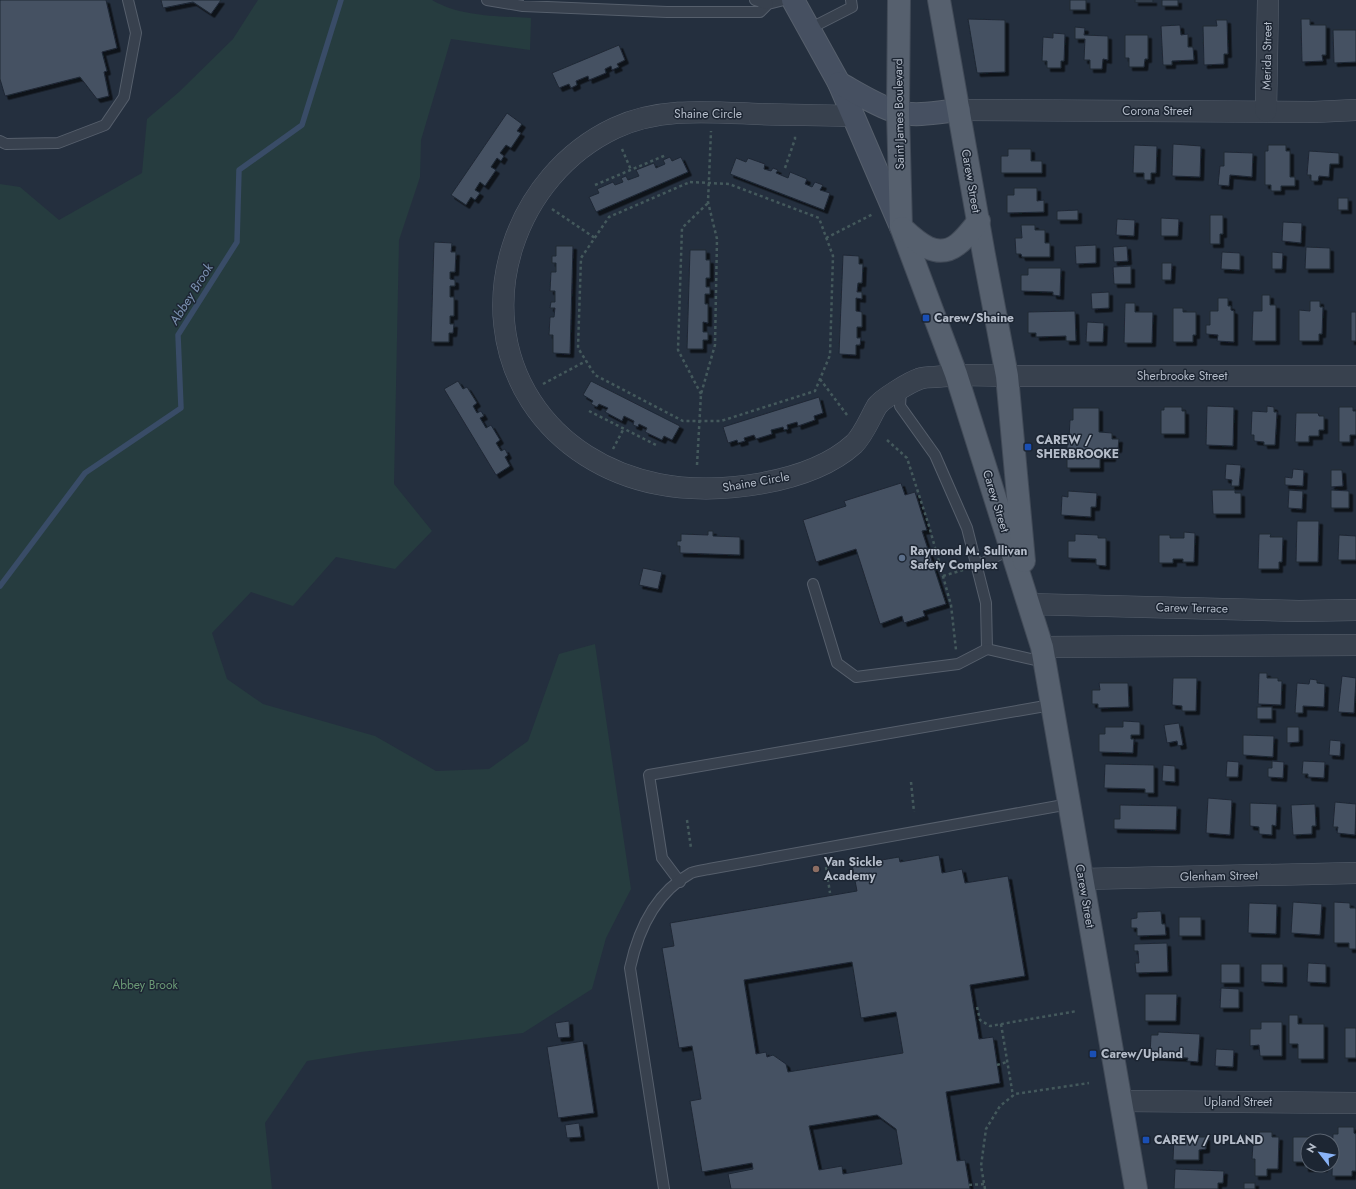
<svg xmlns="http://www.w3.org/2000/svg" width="1356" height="1189" viewBox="0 0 1356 1189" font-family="Jost,sans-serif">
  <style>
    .green { fill: #263c3f }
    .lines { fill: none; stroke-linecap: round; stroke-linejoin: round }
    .stream { stroke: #394c67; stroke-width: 5.5 }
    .building { fill: #455162; stroke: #1f2835; fill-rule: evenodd; filter: url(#shadow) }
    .service-casing { stroke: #565f6c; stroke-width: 12 }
    .minor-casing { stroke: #565f6c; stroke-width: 22 }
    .secondary-casing { stroke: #565f6c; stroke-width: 24 }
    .primary-casing { stroke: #414a57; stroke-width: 24 }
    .path { stroke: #44595c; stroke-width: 2.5; stroke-dasharray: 3 3; stroke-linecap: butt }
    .service { stroke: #38414e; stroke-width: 10 }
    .minor { stroke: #38414e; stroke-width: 21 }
    .secondary { stroke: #465061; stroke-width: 22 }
    .primary { stroke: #56606e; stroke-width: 22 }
    .transit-dot { fill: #1a4fb4; stroke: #1d2633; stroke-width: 1.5 }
    .service-dot { fill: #5c6f8a; stroke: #1d2633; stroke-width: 1.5 }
    .education-dot { fill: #8d6e63; stroke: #1d2633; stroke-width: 1.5 }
    .labels { text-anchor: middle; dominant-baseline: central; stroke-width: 3; stroke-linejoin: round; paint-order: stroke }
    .street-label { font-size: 12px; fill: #b4bcc9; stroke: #1d2633 }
    .poi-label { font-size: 12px; font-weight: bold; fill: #b4bcc9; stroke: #1d2633; text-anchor: start }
    .park-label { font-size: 12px; fill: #6b9a76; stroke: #1d2633 }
    .water-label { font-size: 13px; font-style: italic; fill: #7c92b1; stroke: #1d2633 }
  </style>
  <defs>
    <filter id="shadow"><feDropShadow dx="3.5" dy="3.5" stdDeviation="0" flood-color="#0009"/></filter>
  </defs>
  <rect width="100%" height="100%" fill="#242f3e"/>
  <!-- green -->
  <path class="green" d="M258,0H432C461,17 498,16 531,18L530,50L451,39L421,140L420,177L399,240L394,484L432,531L395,569L336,557L293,606L251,592L212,633L227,679L263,704L375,736L436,771L489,769L528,741L559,654L595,644L631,889L606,938L592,989L523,1033L361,1052L307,1061L265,1123L272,1189H0V184L20,187L59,220L142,173L147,119L179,92L233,39Z"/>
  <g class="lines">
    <!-- stream -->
    <path class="stream" d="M0,586L85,473L181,408L178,335L237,242L239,170L302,125L341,0"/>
  </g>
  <!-- building -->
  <g class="building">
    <path d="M0,0H106L117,48L102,52L107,71L104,72L109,96L97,99L80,77L5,96L0,79Z"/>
    <path d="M161,0H221L211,14L193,2L163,8Z"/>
    <rect x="1070" y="0" width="16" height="10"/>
    <rect x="1135" y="0" width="18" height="2"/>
    <rect x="1162" y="0" width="16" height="6"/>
    <path d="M968,19L1005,20V72L977,73Z"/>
    <path d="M1301,19H1310V25H1326V55H1322L1323,61L1302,62Z"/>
    <path d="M1216,20H1227L1228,54H1224V64L1204,65L1203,26H1217Z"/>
    <path d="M1180,25L1181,35L1188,34V47H1193L1194,60L1172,61V65H1163L1161,26Z"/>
    <path d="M1075,27L1085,28L1084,35L1108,36V60L1103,59L1102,69H1090V60H1084L1085,39H1075Z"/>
    <path d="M1333,30H1356V62L1334,63Z"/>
    <path d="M1053,33L1065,34L1064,61H1061V68H1047V61H1042L1043,37L1053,38Z"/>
    <path d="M1125,35H1148V59H1145L1144,67H1129V58H1125Z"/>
    <path d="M619,45L625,60L617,64L619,67L612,70L611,66L605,69L606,73L589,80L588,76L576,81L577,85L571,88L569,84L559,88L552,73Z"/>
    <path d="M507,113L522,124L517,131L521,133L511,148L506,145L500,153L504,156L501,161L497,158L491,167L496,170L485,186L480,182L475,190L480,193L475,200L471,197L466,205L451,195Z"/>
    <path d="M1173,144L1201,146L1200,177L1172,176Z"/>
    <path d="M1134,145L1157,146L1156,173H1151V180H1144V173H1133Z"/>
    <path d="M1268,145H1286V151H1290V177H1295V186H1281V191H1271V185H1265V151H1268Z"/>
    <path d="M1008,149H1031V161H1042V173H1001V156H1008Z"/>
    <path d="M1309,151L1339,153V164H1330L1329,177L1319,176L1318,181H1311V175H1307Z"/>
    <path d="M1224,152L1253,153L1252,177L1230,175L1229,186L1218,185L1220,166H1224Z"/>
    <path d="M670,157L672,161L681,157L688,172L596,212L589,197L599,193L597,189L613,182L615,185L623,182L621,178L626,176L628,180L639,176L636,170L654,163L656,168L665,164L663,160Z"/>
    <path d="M736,158L746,162L748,158L765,164L764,169L771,171L773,168L778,170L776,173L788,178L790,172L807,179L805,184L812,187L815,182L823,185L820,190L830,193L824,210L730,174Z"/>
    <path d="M1014,188H1037V201L1044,200V212L1007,213V195H1014Z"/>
    <rect x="1338" y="198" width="10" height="12"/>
    <path d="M1078,210V220H1057V211Z"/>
    <path d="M1210,215H1223V234H1220V244H1210Z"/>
    <path d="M1161,218L1179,219L1178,236H1161Z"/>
    <path d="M1117,219L1135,220L1134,236L1116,235Z"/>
    <path d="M1283,222L1302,223L1301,243L1282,241Z"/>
    <path d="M1021,225H1035V230H1045V243H1050V257H1022L1021,254H1016L1015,238H1022Z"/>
    <path d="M434,242L452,243L451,252H456L455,272H450V279L455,280V286H450V297H454V316H450V324H454L453,333H449V342H431Z"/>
    <path d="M1096,245V263L1076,264L1075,246Z"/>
    <path d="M556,246H573L570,354L553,353V335H549L550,317H554L555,308H550L551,302H555V291H550L551,272H556V263H552V256H556Z"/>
    <path d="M1127,246L1128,261L1114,262L1113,247Z"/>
    <path d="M1306,247L1330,248V269H1305Z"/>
    <path d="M690,250H706V260H710V278H706V287H710V294H705V304H708V323L703,322V332H708V340H703V349H687Z"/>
    <path d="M1222,252L1240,253V270L1221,269Z"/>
    <path d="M1272,252L1283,253L1282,269H1272Z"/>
    <path d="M843,255L859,256V264H863L862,283H858L857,292H862V299L856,298V311L862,312V327H857V338H861L860,345H856V355L839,354Z"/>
    <path d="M1162,263H1172L1171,280H1162Z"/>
    <path d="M1131,266V284H1114L1113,267Z"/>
    <path d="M1028,268H1061L1060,296L1053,295V292L1021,291V275H1028Z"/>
    <path d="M1109,292V308L1092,309L1091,293Z"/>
    <path d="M1262,295H1270V305H1276V341H1252L1253,311H1262Z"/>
    <path d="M1218,298H1228V306H1231V310L1234,311V342L1217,341L1218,335L1206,334V325H1210V311H1218Z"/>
    <path d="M1310,301H1320V307H1323L1322,334H1319V341H1299V310L1310,311Z"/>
    <path d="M1125,303H1135V312H1153L1152,343H1124Z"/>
    <path d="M1173,308H1183V312H1196V335H1193V342H1173Z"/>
    <path d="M1075,311L1076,341H1066V336L1036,337V333H1028V312Z"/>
    <rect x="1351" y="312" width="5" height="29"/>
    <path d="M1087,322L1104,323L1103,342H1086Z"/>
    <path d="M458,381L463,389L467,387L477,403L473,406L477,413L481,411L484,416L480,418L486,428L491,425L500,440L496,443L501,451L505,449L508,455L505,457L510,466L496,475L444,389Z"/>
    <path d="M591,381L680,426L672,440L664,436L662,440L645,432L647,428L639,424L638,427L633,425L634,421L624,416L622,421L605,412L608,408L599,404L597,407L591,404L593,401L583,395Z"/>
    <path d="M819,397L823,413L814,416L815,420L798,426L797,422L787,425L788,429L784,430L783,427L771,430L772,434L756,439L754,435L744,438L745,441L738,443L737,440L728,443L723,427Z"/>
    <path d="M1207,406L1234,407L1233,446L1206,445Z"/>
    <path d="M1267,406L1274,407V412H1277L1275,445H1264V442L1254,441V435H1251L1252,411L1267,412Z"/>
    <path d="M1164,407H1182V411H1185V434H1161V410H1164Z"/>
    <path d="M1339,407H1353V411H1356V435H1350V442H1339Z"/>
    <path d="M1073,408H1099V432L1112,433V439H1119L1118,449H1112V458H1100V468H1067V439H1069L1070,420H1073Z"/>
    <path d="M1296,413H1318L1319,416H1324V430H1319V436H1309V442H1295Z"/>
    <path d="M1226,464L1241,465L1239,486H1231L1232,480L1225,479Z"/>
    <path d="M1293,469L1304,470L1303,486L1285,485V477L1292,478Z"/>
    <path d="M1331,470H1342L1343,486L1331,487Z"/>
    <path d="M901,483L905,495L915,492L927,530L922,531L946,604L923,611L925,616L904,623L902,616L880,624L856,549L816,562L803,520L846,506L844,501Z"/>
    <path d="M1212,490H1235V493H1241V514H1213Z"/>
    <path d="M1289,490L1303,491L1302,509L1288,508Z"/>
    <path d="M1331,490L1349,491V508H1331Z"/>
    <path d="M1068,491L1097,493L1096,507H1091V517L1061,515L1062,496L1068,497Z"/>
    <path d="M1297,521H1319L1318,562H1296Z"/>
    <path d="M708,531H713V536L740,537V555L680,553V546H677V541H681V534L708,535Z"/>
    <path d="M1184,532L1195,533L1194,562H1183V559H1173V563H1159V535H1170V538H1184Z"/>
    <path d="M1075,534L1098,535V538H1106V566L1096,565V559L1068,558V541H1075Z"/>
    <path d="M1259,534H1271L1270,537H1283L1282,562H1279V569H1258Z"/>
    <path d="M1339,535L1356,536V560H1338Z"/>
    <path d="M643,568L662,572L658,589L639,585Z"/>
    <path d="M1259,673H1267V678H1278V681H1282L1281,705L1258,704Z"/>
    <path d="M1342,676L1356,678L1354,713L1338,712Z"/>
    <path d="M1173,678H1197L1196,711H1182V706L1172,705Z"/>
    <path d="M1310,679L1317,680V683L1325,684L1324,707L1303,706V713H1295L1297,683L1309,684Z"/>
    <path d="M1099,683H1128L1129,707L1098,708V704H1092V690H1100Z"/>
    <rect x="1257" y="707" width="15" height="12"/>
    <path d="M1123,721L1140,722V735H1131V739H1134L1133,753L1099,752V734H1105V727H1123Z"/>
    <path d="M1179,723L1183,745L1178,746L1177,741L1167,743L1164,725Z"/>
    <path d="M1287,727H1299V742L1287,743Z"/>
    <path d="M1243,735L1274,736L1273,757L1243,755Z"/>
    <path d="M1330,740L1341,741L1340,756L1329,755Z"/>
    <path d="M1227,761L1239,762L1238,777H1226Z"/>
    <path d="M1272,761L1284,762L1283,778L1268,777V768H1272Z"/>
    <path d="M1303,761L1325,762L1324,778L1308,777V774H1302Z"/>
    <path d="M1105,764L1154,765V793H1145V789L1104,788Z"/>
    <path d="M1163,765L1175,766V782L1162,781Z"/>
    <path d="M1208,798L1232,800L1230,835L1206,833Z"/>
    <path d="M1335,802L1356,804L1355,835L1337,833L1338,827H1333Z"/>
    <path d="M1250,803L1277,804L1276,826L1272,825V835L1259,834V827L1250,826Z"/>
    <path d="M1315,804L1316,826H1312V834L1293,835L1291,805Z"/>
    <path d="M1120,805L1177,806L1176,830L1114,829V819H1120Z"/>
    <path d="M939,855L942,873L962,869L965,883L1008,876L1025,976L970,985L979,1039L993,1037L1000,1083L946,1092L957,1161L965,1160L970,1189H731L728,1174L753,1169L752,1163L702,1172L690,1101L701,1099L692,1046L679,1048L662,948L674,946L670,923L857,891L852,865L899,857L900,862ZM852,962L861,1018L896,1012L903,1053L788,1072L786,1064L773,1055L767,1057L766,1052L756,1054L744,980ZM877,1115L896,1129L902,1164L843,1174L842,1166L819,1170L809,1126Z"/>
    <path d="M1293,902L1322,904L1320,935L1291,933Z"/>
    <path d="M1334,902L1350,903V908H1356V949H1349V943H1334Z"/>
    <path d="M1249,903L1277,904L1276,934L1248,933Z"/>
    <path d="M1161,911L1162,924H1165L1166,935L1137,936V928H1131V919L1137,918V912Z"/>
    <rect x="1179" y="917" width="22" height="19"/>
    <path d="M1167,943L1168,972L1136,973L1135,963H1139L1138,951H1134V944Z"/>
    <path d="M1308,963L1326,964V983L1307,982Z"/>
    <rect x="1221" y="964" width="19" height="19"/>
    <path d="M1261,964H1283V983L1261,982Z"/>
    <path d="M1221,988L1239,989V1008H1220Z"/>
    <path d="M1145,994H1177L1176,1021H1145Z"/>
    <path d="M1289,1015H1298V1024H1324V1059H1298V1044H1289Z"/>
    <path d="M569,1021L570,1037L558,1038L555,1023Z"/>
    <path d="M1261,1022H1282V1056H1260L1259,1045L1250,1046V1029H1261Z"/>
    <rect x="1345" y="1028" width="11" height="30"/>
    <path d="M1158,1032L1200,1034L1198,1062L1187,1061L1188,1058L1150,1056L1151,1035H1158Z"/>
    <path d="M583,1041L594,1113L558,1118L547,1047Z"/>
    <path d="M1216,1049L1234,1050L1233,1067L1215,1066Z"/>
    <path d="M579,1123L581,1137L567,1138L565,1125Z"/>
    <path d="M1338,1127H1354V1133L1356,1134V1171H1352V1176H1332L1333,1134H1338Z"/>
    <path d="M1259,1132H1272V1137H1279L1278,1169H1267V1176H1255V1159H1252L1253,1144H1258Z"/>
    <path d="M1174,1137H1206V1149L1199,1150V1160H1173Z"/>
    <path d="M1293,1137H1324V1141H1308V1165H1324V1168H1305V1162H1293Z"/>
    <path d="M1175,1169L1224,1171L1223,1183H1218V1189H1174Z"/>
    <rect x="1244" y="1183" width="11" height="6"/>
  </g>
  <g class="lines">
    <defs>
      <g id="service">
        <path d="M487,0L523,6L667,12H760L768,4L784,0"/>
        <path d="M755,0L768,4"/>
        <path d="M809,29L852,7L851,0"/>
        <path d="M0,141L6,144L58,143L105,125L124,97L136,33L128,0"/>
        <path d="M977,566L1011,549"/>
        <path d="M813,584L837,663L856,677L958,664L987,649L986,603L967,528L935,455L900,406L901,390"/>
        <path d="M987,649L1044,662"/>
        <path d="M680,882L662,858L649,775L1051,705"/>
        <path d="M664,1189L630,968C638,931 655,893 691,873C696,871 703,870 709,869L1069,804"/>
      </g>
      <g id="minor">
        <path d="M959,110L1314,112L1356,110"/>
        <path d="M1266,111L1268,0"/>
        <path d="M852,116C821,115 789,115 758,114C710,112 660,107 615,128C515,175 470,306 531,401C560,446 607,474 658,484C715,496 810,484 854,444C864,434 870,418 877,406C882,399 910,382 919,379C924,377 930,377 935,377C960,374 983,375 1007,376H1356"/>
        <path d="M1028,604L1299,611L1356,610"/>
        <path d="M1042,647L1356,645"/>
        <path d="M1082,879L1356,873"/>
        <path d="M1121,1101L1356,1103"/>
      </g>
      <g id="secondary">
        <path d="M793,0L839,83L901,227"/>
        <path d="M839,83C857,93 877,106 897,112C916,117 940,112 959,110"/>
      </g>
      <g id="primary">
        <path d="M899,0L898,112L901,227L956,374L1042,647L1136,1189"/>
        <path d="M939,0L984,255L1007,376L1024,561"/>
        <path d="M902,228C917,242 937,261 958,244C966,238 972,229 979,221"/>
      </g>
    </defs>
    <!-- service casing -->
    <use href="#service" class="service-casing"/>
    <!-- minor casing -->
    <use href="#minor" class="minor-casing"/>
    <!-- secondary casing -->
    <use href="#secondary" class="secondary-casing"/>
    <!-- primary casing -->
    <use href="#primary" class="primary-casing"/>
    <!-- path -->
    <g class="path">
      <path d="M622,149L631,170"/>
      <path d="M785,168L795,139V134"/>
      <path d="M690,182L729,184L819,218L833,256L830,355L815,391L721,421H683L595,375L578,348L581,258L609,217Z"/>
      <path d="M595,185L666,155"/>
      <path d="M552,209L595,238"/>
      <path d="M826,238L873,214"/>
      <path d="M820,379L847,415"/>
      <path d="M543,384L586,361"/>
      <path d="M701,394L678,350L682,228L708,203"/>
      <path d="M589,411L656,445"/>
      <path d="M887,440L907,458L929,526L951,605L956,650"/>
      <path d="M613,449L624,428"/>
      <path d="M697,465L701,394L715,345L717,239L708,202L711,131"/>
      <path d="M943,576L963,570"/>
      <path d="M911,782L914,812"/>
      <path d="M687,820L691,848"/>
      <path d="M826,867L830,893"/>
      <path d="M977,1007L980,1020L990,1026L1077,1011"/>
      <path d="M1001,1024L1013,1096"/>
      <path d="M997,1065L1007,1062"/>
      <path d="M969,1185L984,1184"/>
      <path d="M985,1189L981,1166L986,1129L1000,1106L1015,1094L1089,1083"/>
    </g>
    <!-- service -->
    <use href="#service" class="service"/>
    <!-- minor -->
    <use href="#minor" class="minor"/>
    <!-- secondary -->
    <use href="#secondary" class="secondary"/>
    <!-- primary -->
    <use href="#primary" class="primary"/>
  </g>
  <!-- markers -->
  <g class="transit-dot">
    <rect x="922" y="314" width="8" height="8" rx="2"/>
    <rect x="1024" y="443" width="8" height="8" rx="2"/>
    <rect x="1089" y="1050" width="8" height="8" rx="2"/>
    <rect x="1142" y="1136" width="8" height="8" rx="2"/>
  </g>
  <circle class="service-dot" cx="902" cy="558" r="4"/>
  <circle class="education-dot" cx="816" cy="869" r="4"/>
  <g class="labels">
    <!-- street labels -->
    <g class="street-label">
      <text transform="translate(1267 56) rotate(-89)">Merida Street</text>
      <text x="1157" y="111">Corona Street</text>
      <text x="708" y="114">Shaine Circle</text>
      <text transform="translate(899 114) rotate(-91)">Saint James Boulevard</text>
      <text transform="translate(971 181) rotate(80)">Carew Street</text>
      <text x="1182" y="376">Sherbrooke Street</text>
      <text transform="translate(756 482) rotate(-10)">Shaine Circle</text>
      <text transform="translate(996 501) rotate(73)">Carew Street</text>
      <text transform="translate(1192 608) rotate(1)">Carew Terrace</text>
      <text transform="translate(1219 876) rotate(-1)">Glenham Street</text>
      <text transform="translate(1085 896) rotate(80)">Carew Street</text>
      <text x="1238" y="1102">Upland Street</text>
    </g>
    <!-- poi labels -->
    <g class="poi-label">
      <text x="934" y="318">Carew/Shaine</text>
      <text x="1036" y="440">CAREW /<tspan x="1036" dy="14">SHERBROOKE</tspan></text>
      <text x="910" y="551">Raymond M. Sullivan<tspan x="910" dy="14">Safety Complex</tspan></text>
      <text x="824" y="862">Van Sickle<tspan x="824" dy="14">Academy</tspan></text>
      <text x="1101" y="1054">Carew/Upland</text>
      <text x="1154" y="1140">CAREW / UPLAND</text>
    </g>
    <!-- park labels -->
    <g class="park-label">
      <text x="145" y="985">Abbey Brook</text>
    </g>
    <!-- water labels -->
    <g class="water-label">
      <text transform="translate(191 294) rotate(-58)">Abbey Brook</text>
    </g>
  </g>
  <!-- north arrow -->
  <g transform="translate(1320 1153) rotate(301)"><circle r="19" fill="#1d2633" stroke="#59626f"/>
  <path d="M0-3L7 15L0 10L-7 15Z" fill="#8ab4f8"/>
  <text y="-6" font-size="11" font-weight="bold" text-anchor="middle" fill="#b4bcc9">N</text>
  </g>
</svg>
